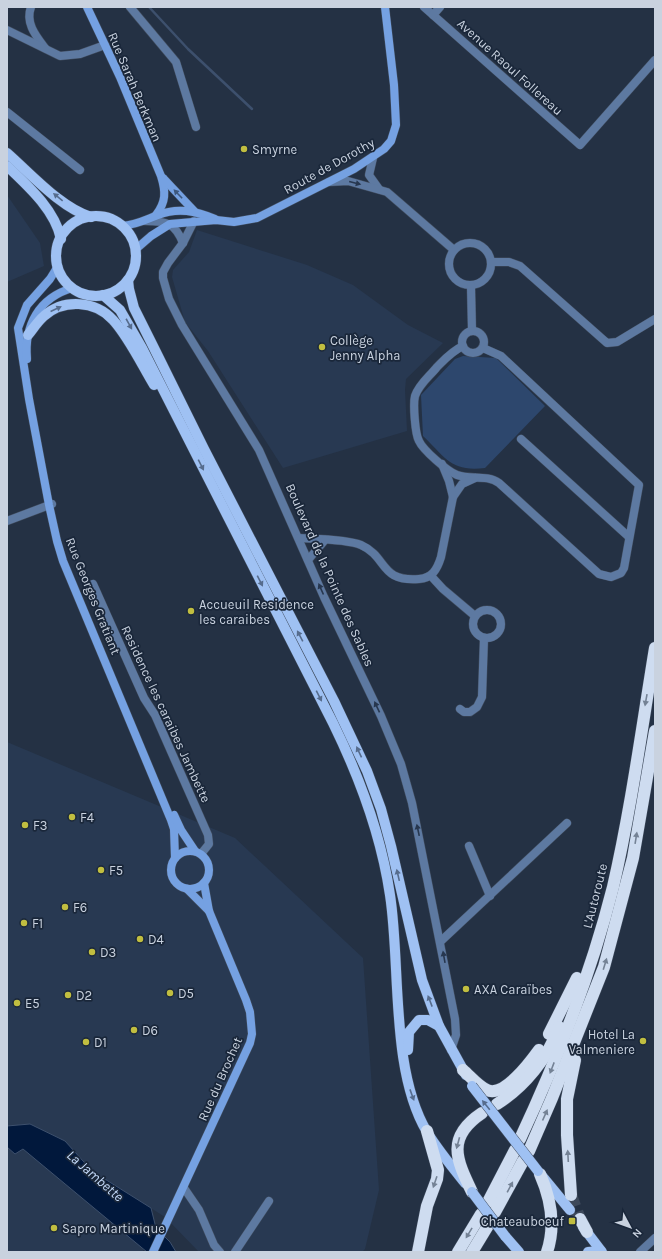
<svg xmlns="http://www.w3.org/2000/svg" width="662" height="1259" viewBox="0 0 662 1259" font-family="Karla,sans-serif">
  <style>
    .built { fill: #283952 }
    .green { fill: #2d476d }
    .water { fill: #01183c; stroke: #3d506d }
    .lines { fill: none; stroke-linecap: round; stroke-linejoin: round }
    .stream { stroke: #3d506d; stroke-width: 2.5 }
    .motorway-tunnel { stroke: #3d495b; stroke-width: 12; stroke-dasharray: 12 6; stroke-linecap: butt }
    .minor-casing { stroke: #424e60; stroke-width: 9 }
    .tertiary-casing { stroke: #424e60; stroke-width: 9 }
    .secondary-casing { stroke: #424e60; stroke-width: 9 }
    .primary-casing { stroke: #424e60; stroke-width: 11 }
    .motorway-casing { stroke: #424e60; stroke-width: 13 }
    .minor { stroke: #5d79a1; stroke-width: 8 }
    .tertiary { stroke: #5d79a1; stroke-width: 8 }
    .secondary { stroke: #75a1e2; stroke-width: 8 }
    .primary { stroke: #9fc1f3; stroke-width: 10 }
    .motorway { stroke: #cedcf0; stroke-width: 12 }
    .primary-bridge-casing { stroke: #424e60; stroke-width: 11; stroke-linecap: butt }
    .primary-bridge { stroke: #9fc1f3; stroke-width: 10 }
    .oneway { fill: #27374f }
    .oneway2 { fill: #3e587d }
    .oneway3 { fill: #566c8d }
    .oneway4 { fill: #748295 }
    .poi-dot { fill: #c1be40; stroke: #1a273a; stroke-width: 1.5 }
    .labels { text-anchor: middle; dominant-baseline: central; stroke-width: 3.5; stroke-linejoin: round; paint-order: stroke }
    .street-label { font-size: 13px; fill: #c9d2df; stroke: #1a273a }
    .poi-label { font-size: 13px; fill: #c9d2df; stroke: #1a273a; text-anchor: start }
    .water-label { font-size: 14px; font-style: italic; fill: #c5dbfb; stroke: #1a273a }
  </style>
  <rect width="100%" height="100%" fill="#243144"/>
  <!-- built -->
  <g class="built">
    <path d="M7,195L40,243L44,266L7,282Z"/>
    <path d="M197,230L307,265L353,285L408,325L443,343L406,379L405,390L407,431L283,468L208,351L185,322L172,277L173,270L189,252Z"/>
    <path d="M7,742L235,838L363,958L379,1190L365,1249L362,1252H199L165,1217L92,1171L65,1141L30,1124L7,1126Z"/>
    <path d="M7,1147L15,1154L23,1149L142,1247L144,1252H7Z"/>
  </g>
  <!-- green -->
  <path class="green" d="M463,356L496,358L545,406L485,468C451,472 446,458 423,436L421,395L455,359Z"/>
  <!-- water -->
  <path class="water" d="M30,1124L65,1141L92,1171L151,1208L156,1228L170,1242L176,1252H147L23,1149L15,1154L7,1147V1126Z"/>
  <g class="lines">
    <!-- stream -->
    <path class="stream" d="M149,7L188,49L252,109"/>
    <!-- motorway-tunnel -->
    <path class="motorway-tunnel" d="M571,1195L580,1219"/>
    <defs>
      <g id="minor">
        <path d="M31,7C25,23 36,36 45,48"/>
        <path d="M130,7L176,62L196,127"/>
        <path d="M424,7L580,145L655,60"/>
        <path d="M433,15L440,7"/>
        <path d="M7,30L60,56L80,54L105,45"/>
        <path d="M7,112L80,170"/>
        <path d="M373,158L369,175L379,189"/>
        <path d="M329,182L348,181L387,192L454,250"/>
        <path d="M145,221C167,221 175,223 183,243"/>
        <path d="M194,221L183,243L168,263L163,272V278L169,299L182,325L259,450L324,597L381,716L401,764L412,803L455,1019L456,1035L451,1050"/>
        <circle cx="470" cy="264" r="21"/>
        <path d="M491,262H509L520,266L607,343L617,342L655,319"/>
        <path d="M471,286L472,331"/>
        <circle cx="473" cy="342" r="11"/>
        <path d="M463,346C452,351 445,359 437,367C430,376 419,384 415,396C413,404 415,434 419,441C423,450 447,471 457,475C470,480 487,474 499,483L599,574L611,577L621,573L624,568L639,485L501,356L483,348"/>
        <path d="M521,439L629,537"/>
        <path d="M453,497L462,484L475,478"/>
        <path d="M7,521L52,504"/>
        <path d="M299,538C315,539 346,539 361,545C388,557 379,582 419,579C432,578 437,570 441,557L453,497L449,481L442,464"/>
        <path d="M308,560L325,540"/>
        <path d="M431,576L443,589L475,616"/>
        <path d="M93,584L144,698L155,715L208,835L209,844L201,854"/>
        <circle cx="487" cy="624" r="14"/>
        <path d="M460,709L464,712H470L477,707L482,697L484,638"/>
        <path d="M469,846L490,896"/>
        <path d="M441,941L567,823"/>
        <path d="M184,1188L199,1210L214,1245L220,1252"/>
        <path d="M235,1252L269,1201"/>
      </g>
      <path id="tertiary" d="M640,1252L655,1238"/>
      <g id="secondary">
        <path d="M87,7L120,77L161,176C166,192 166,202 156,215"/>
        <path d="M163,178L195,212"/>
        <path d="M122,226C136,225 145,220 158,215C178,207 196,211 215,219"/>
        <path d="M136,249L151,236L170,224L216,220L234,222L257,218L354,169L384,149L391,141L396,125L394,85L385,7"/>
        <path d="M58,266L50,279L27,305L18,328L29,399L49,505L57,541L63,561L171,820L174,829L175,858"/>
        <path d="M27,359C24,325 39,298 72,288"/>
        <path d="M174,815L181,830L195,851"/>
        <circle cx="190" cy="870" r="19"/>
        <path d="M187,889L209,911"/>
        <path d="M153,1252L250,1043L252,1034L250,1012L246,1000L209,911L204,883"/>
      </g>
      <g id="primary">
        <path d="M7,153C31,174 61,208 91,217"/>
        <path d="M7,166C28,186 55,210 61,239"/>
        <circle cx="96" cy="256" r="40"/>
        <path d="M128,280L129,289L134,308L153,346L204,449L334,701L367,771L381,809L391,846L422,980L439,1026L466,1075"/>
        <path d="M103,295L120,310L142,348L333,723C360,778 381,834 390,895C401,966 390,1070 427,1132C438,1150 452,1167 465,1183"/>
        <path d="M28,335C33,329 38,321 44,316C63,299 95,300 113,320C128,336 142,365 154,385"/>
        <path d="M408,1050L409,1032L419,1020H428L439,1026"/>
        <path d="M542,1176L570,1210"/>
        <path d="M583,1227L602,1252"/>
        <path d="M505,1236L519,1252"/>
        <path d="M588,1252L601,1251"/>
      </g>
      <g id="motorway">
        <path d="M549,1034L577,978"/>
        <path d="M463,1070C470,1076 478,1086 487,1090C504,1098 531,1061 539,1050"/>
        <path d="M497,1104C524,1087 548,1058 559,1027"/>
        <path d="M520,1139C558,1058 591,974 613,887C631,809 642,727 655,648"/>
        <path d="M529,1151L552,1098L604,967L633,858L655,731"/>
        <path d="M540,1174C551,1199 556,1225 547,1252"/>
        <path d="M472,1192C456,1159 446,1137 482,1113"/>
        <path d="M571,1195L567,1135V1099L575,1060"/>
        <path d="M488,1202L515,1150"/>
        <path d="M495,1212L523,1161"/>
        <path d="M580,1219L587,1232"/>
        <path d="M418,1252L427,1206L437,1179L438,1170L427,1131"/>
        <path d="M458,1252L481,1214"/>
        <path d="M472,1252L489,1224"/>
      </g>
    </defs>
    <!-- minor casing -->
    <use href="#minor" class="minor-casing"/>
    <!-- tertiary casing -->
    <use href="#tertiary" class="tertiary-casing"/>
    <!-- secondary casing -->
    <use href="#secondary" class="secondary-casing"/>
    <!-- primary casing -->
    <use href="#primary" class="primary-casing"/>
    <!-- motorway casing -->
    <use href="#motorway" class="motorway-casing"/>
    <!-- minor -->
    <use href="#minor" class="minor"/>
    <!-- tertiary -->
    <use href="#tertiary" class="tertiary"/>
    <!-- secondary -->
    <use href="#secondary" class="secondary"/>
    <!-- primary -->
    <use href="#primary" class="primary"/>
    <!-- motorway -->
    <use href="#motorway" class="motorway"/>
    <defs>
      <g id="primary-bridge">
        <path d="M472,1086L538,1171"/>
        <path d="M472,1192L505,1236"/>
      </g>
    </defs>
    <!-- primary-bridge casing -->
    <use href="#primary-bridge" class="primary-bridge-casing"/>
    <!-- primary-bridge -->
    <use href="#primary-bridge" class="primary-bridge"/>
  </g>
  <!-- one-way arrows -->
  <defs><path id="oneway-solid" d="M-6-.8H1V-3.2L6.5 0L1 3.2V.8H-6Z"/></defs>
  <g class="oneway">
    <use href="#oneway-solid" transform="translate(355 183) rotate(14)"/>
    <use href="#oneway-solid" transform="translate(321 589) rotate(-114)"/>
    <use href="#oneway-solid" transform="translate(377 707) rotate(-115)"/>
    <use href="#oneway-solid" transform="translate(418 830) rotate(-102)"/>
    <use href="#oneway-solid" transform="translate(444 957) rotate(-100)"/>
  </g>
  <use class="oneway2" href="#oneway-solid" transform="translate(178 194) rotate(-134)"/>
  <g class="oneway3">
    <use href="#oneway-solid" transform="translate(58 197) rotate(-141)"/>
    <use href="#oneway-solid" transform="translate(56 309) rotate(-25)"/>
    <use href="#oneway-solid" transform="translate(129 324) rotate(61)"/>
    <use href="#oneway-solid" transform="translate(201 465) rotate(63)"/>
    <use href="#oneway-solid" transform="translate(260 581) rotate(63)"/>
    <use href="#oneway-solid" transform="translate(300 636) rotate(-118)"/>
    <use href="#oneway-solid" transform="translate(319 696) rotate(63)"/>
    <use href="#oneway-solid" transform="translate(359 752) rotate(-115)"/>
    <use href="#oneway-solid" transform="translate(398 875) rotate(-103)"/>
    <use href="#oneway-solid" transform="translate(430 1001) rotate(-111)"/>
    <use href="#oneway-solid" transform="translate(412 1095) rotate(70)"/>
    <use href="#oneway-solid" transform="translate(486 1105) rotate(-129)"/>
  </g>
  <g class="oneway4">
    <use href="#oneway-solid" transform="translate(646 700) rotate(100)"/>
    <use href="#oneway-solid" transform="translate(636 838) rotate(-81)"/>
    <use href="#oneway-solid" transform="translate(605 964) rotate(-73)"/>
    <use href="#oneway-solid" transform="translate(552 1068) rotate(111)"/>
    <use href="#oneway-solid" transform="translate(545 1115) rotate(-66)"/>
    <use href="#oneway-solid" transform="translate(458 1143) rotate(105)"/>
    <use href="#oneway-solid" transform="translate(568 1156) rotate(-93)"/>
    <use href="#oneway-solid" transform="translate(435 1182) rotate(109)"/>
    <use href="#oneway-solid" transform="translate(510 1187) rotate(-62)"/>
    <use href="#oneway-solid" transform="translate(469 1233) rotate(121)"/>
  </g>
  <!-- markers -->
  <g class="poi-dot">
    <circle cx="244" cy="149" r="4"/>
    <circle cx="322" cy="347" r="4"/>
    <circle cx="191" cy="611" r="4"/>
    <circle cx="72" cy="817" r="4"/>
    <circle cx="25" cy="825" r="4"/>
    <circle cx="101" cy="870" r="4"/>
    <circle cx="65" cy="907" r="4"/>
    <circle cx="24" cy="923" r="4"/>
    <circle cx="140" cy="939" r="4"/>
    <circle cx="92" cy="952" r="4"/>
    <circle cx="466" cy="989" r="4"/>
    <circle cx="170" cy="993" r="4"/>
    <circle cx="68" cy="995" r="4"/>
    <circle cx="17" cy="1003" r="4"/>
    <circle cx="134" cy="1030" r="4"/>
    <circle cx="643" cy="1041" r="4"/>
    <circle cx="86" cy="1042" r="4"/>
    <rect x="568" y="1217" width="8" height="8" rx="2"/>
    <circle cx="54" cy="1228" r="4"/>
  </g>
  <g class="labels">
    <!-- street labels -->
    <g class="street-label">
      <text transform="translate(510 67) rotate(42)">Avenue Raoul Follereau</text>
      <text transform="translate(135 87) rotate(67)">Rue Sarah Berkman</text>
      <text transform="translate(329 166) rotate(-29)">Route de Dorothy</text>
      <text transform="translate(330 575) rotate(66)">Boulevard de la Pointe des Sables</text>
      <text transform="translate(93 596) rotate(68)">Rue Georges Gratiant</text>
      <text transform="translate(166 714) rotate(65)">Residence les caraibes Jambette</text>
      <text transform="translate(595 896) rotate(-76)">L'Autoroute</text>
      <text transform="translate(220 1079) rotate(-66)">Rue du Brochet</text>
    </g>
    <!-- poi labels -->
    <g class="poi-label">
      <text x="252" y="149">Smyrne</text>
      <text x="330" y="340">Collège<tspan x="330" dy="15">Jenny Alpha</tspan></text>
      <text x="199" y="604">Accueuil Residence<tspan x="199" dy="15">les caraibes</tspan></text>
      <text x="80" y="817">F4</text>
      <text x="33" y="825">F3</text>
      <text x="109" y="870">F5</text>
      <text x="73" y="907">F6</text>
      <text x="32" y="923">F1</text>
      <text x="148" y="939">D4</text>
      <text x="100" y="952">D3</text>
      <text x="474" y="989">AXA Caraïbes</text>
      <text x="178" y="993">D5</text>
      <text x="76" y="995">D2</text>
      <text x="25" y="1003">E5</text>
      <text x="142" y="1030">D6</text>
      <text x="635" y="1034" text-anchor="end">Hotel La<tspan x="635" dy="15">Valmeniere</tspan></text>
      <text x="94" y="1042">D1</text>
      <text x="564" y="1221" text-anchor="end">Chateauboeuf</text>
      <text x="62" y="1228">Sapro Martinique</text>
    </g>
    <!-- water labels -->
    <g class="water-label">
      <text transform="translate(95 1176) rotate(41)">La Jambette</text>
    </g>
  </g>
  <!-- border -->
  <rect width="662" height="1259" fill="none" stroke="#c9d2df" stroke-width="16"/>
  <!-- north arrow -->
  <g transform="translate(630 1227) rotate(131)" stroke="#1a273a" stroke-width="3" paint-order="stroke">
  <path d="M0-3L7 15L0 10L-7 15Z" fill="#c9d2df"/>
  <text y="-6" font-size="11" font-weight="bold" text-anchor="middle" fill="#c9d2df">N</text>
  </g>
</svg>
